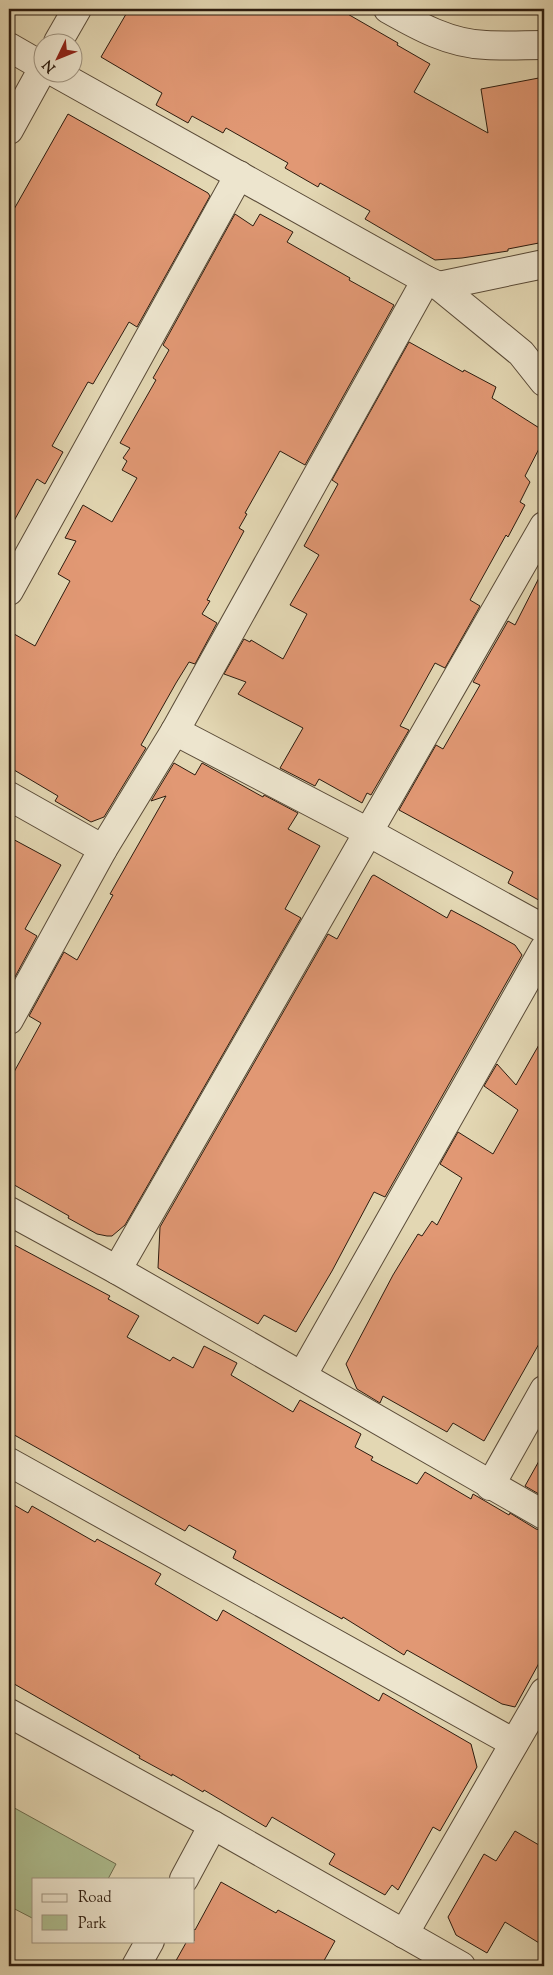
<svg xmlns="http://www.w3.org/2000/svg" width="553" height="1975" viewBox="0 0 553 1975" font-family="'Sorts Mill Goudy',serif">
  <style>
    .green { fill: #aebf91; stroke: #6e6e50 }
    .building { fill: #e19874; stroke: #2d1c0f }
    .lines { fill: none; stroke-linecap: round; stroke-linejoin: round }
    .minor-casing { stroke: #5a4b38; stroke-width: 30 }
    .minor { stroke: #ede5ce; stroke-width: 28 }
  </style>
  <rect width="100%" height="100%" fill="#e3d7b3"/>
  <filter id="stains"><feTurbulence type="fractalNoise" baseFrequency=".004" numOctaves="4"/><feColorMatrix values="0 0 0 0 .2 0 0 0 0 .09 0 0 0 0 .02 0 0 0 .5 -.17"/></filter>
  <radialGradient id="worn" r=".72"><stop offset=".6" stop-color="#630" stop-opacity="0"/><stop offset="1" stop-color="#630" stop-opacity=".3"/></radialGradient>
  <!-- green -->
  <path class="green" d="M9,1805L116,1864L108,1879H34V1919L9,1906Z"/>
  <!-- building -->
  <g class="building">
    <path d="M129,9H339L398,43L397,45L430,64L414,92L488,133L481,89L544,77V242L508,249V251L462,258L435,260L365,219L370,211L320,183L318,187L285,168L288,163L226,128L223,133L192,116L188,123L156,105L162,93L101,57Z"/>
    <path d="M68,114L208,193L210,196L137,327L129,322L93,384L88,382L52,446L63,452L45,484L37,479L9,530V218Z"/>
    <path d="M235,214L253,226L260,214L293,232L287,242L350,278L349,280L394,305L305,465L280,451L245,513L247,514L239,528L244,531L207,600L210,601L202,614L217,623L195,664L189,662L176,683L141,745L146,748L104,817L91,822L55,801L58,796L9,767V631L35,646L70,581L58,574L76,541L65,538L83,505L112,522L137,478L122,470L127,461L123,458L130,448L120,443L156,380L153,378L169,350L163,345Z"/>
    <path d="M409,342L463,372L464,370L496,387L492,398L544,431V439L525,476L530,482L520,502L525,505L508,537L506,535L470,600L480,606L445,668L435,663L400,726L409,730L371,795L367,793L362,803L319,779L315,786L280,768L303,728L238,694L246,682L224,674L244,639L250,642L251,640L283,659L307,614L290,605L319,555L304,546L338,484L332,480Z"/>
    <path d="M544,568V903L508,883L513,872L399,810L436,745L443,749L480,685L473,682L508,621L515,625Z"/>
    <path d="M174,763L195,775L202,763L263,797L264,795L298,813L288,829L320,846L285,909L301,918L125,1225L112,1236H107L97,1234L68,1218L69,1216L9,1182V1081L41,1023L29,1016L64,952L77,960L113,895L110,894L166,796L151,801Z"/>
    <path d="M9,837L61,865L25,929L37,936L9,988Z"/>
    <path d="M374,875L447,918L451,910L481,926L515,945L522,955L385,1197L374,1192L332,1271L296,1332L264,1315L258,1324L158,1268L160,1227L328,934L337,939L372,876Z"/>
    <path d="M544,1036V1335L484,1441L453,1423L447,1432L383,1396L380,1403L357,1389L346,1364L393,1275L418,1234L422,1236L432,1221L437,1225L462,1178L440,1164L458,1132L493,1154L518,1110L484,1086L497,1064L516,1085Z"/>
    <path d="M9,1242L110,1296L108,1299L139,1316L127,1337L170,1361L173,1357L193,1368L204,1346L237,1363L231,1375L293,1412L300,1400L361,1434L355,1447L373,1457L371,1460L417,1484L425,1472L471,1499L473,1494L509,1515L510,1513L536,1529L544,1531V1654L515,1707L502,1704L407,1650L404,1655L343,1617L342,1619L233,1558L236,1551L189,1525L185,1531L9,1432Z"/>
    <path d="M544,1452V1497L525,1486Z"/>
    <path d="M9,1502L28,1513L32,1506L95,1542L97,1539L161,1574L155,1584L217,1621L223,1610L379,1701L383,1693L471,1744L477,1767L440,1831L433,1827L398,1890L392,1885L385,1895L329,1864L335,1854L272,1817L266,1827L204,1790L203,1792L172,1774V1776L139,1758L140,1756L9,1681Z"/>
    <path d="M515,1831L544,1848V1946L505,1922L487,1953L456,1935L448,1917L484,1854L496,1861Z"/>
    <path d="M221,1882L276,1913L278,1910L335,1941L321,1966H173L187,1941H194V1929L195,1930Z"/>
  </g>
  <g class="lines">
    <defs>
      <g id="minor">
        <path d="M388,9C418,26 450,44 486,45C505,46 525,45 544,45"/>
        <path d="M58,42L77,9"/>
        <path d="M9,47L42,66"/>
        <path d="M54,72L426,280L439,286L521,353L544,382"/>
        <path d="M9,130L42,70"/>
        <path d="M439,286L544,264"/>
        <path d="M9,591L239,175"/>
        <path d="M175,731L368,832L544,929"/>
        <path d="M9,796L103,849"/>
        <path d="M9,1020L103,849L175,731L426,280"/>
        <path d="M9,1211L117,1270L544,1515"/>
        <path d="M117,1270L544,526"/>
        <path d="M302,1376L544,949"/>
        <path d="M9,1462L514,1743"/>
        <path d="M490,1486L544,1390"/>
        <path d="M9,1713L213,1825L461,1966"/>
        <path d="M184,1879L213,1825"/>
        <path d="M404,1934L544,1692"/>
        <path d="M136,1966L150,1941"/>
      </g>
    </defs>
    <!-- minor casing -->
    <use href="#minor" class="minor-casing"/>
    <!-- minor -->
    <use href="#minor" class="minor"/>
  </g>
  <!-- margin -->
  <rect width="553" height="1975" fill="none" stroke="#e3d7b3" stroke-width="30"/>
  <rect x="10" y="10" width="533" height="1955" fill="none" stroke="#2d1c0f" stroke-width="2.5"/>
  <rect x="15" y="15" width="523" height="1945" fill="none" stroke="#2d1c0f"/>
  <!-- legend -->
  <rect x="32" y="1878" width="162" height="65" fill="#ede5ce" stroke="#a09582"/>
  <rect x="42" y="1894" width="25" height="8" fill="#ede5ce" stroke="#a09582"/>
  <text x="78" y="1902" font-size="15" fill="#2d1c0f">Road</text>
  <rect x="42" y="1915" width="25" height="15" fill="#aebf91" stroke="#a09582"/>
  <text x="78" y="1928" font-size="15" fill="#2d1c0f">Park</text>
  <!-- north arrow -->
  <g transform="translate(58 58) rotate(227)"><circle r="24" fill="#ede5ce" stroke="#a09582"/>
  <path d="M0-4L9 19L0 12L-9 19Z" fill="#8f2418"/>
  <text y="-8" font-size="14" font-weight="bold" text-anchor="middle" fill="#2d1c0f">N</text>
  </g>
  <rect width="100%" height="100%" filter="url(#stains)"/>
  <rect width="100%" height="100%" fill="url(#worn)"/>
</svg>
